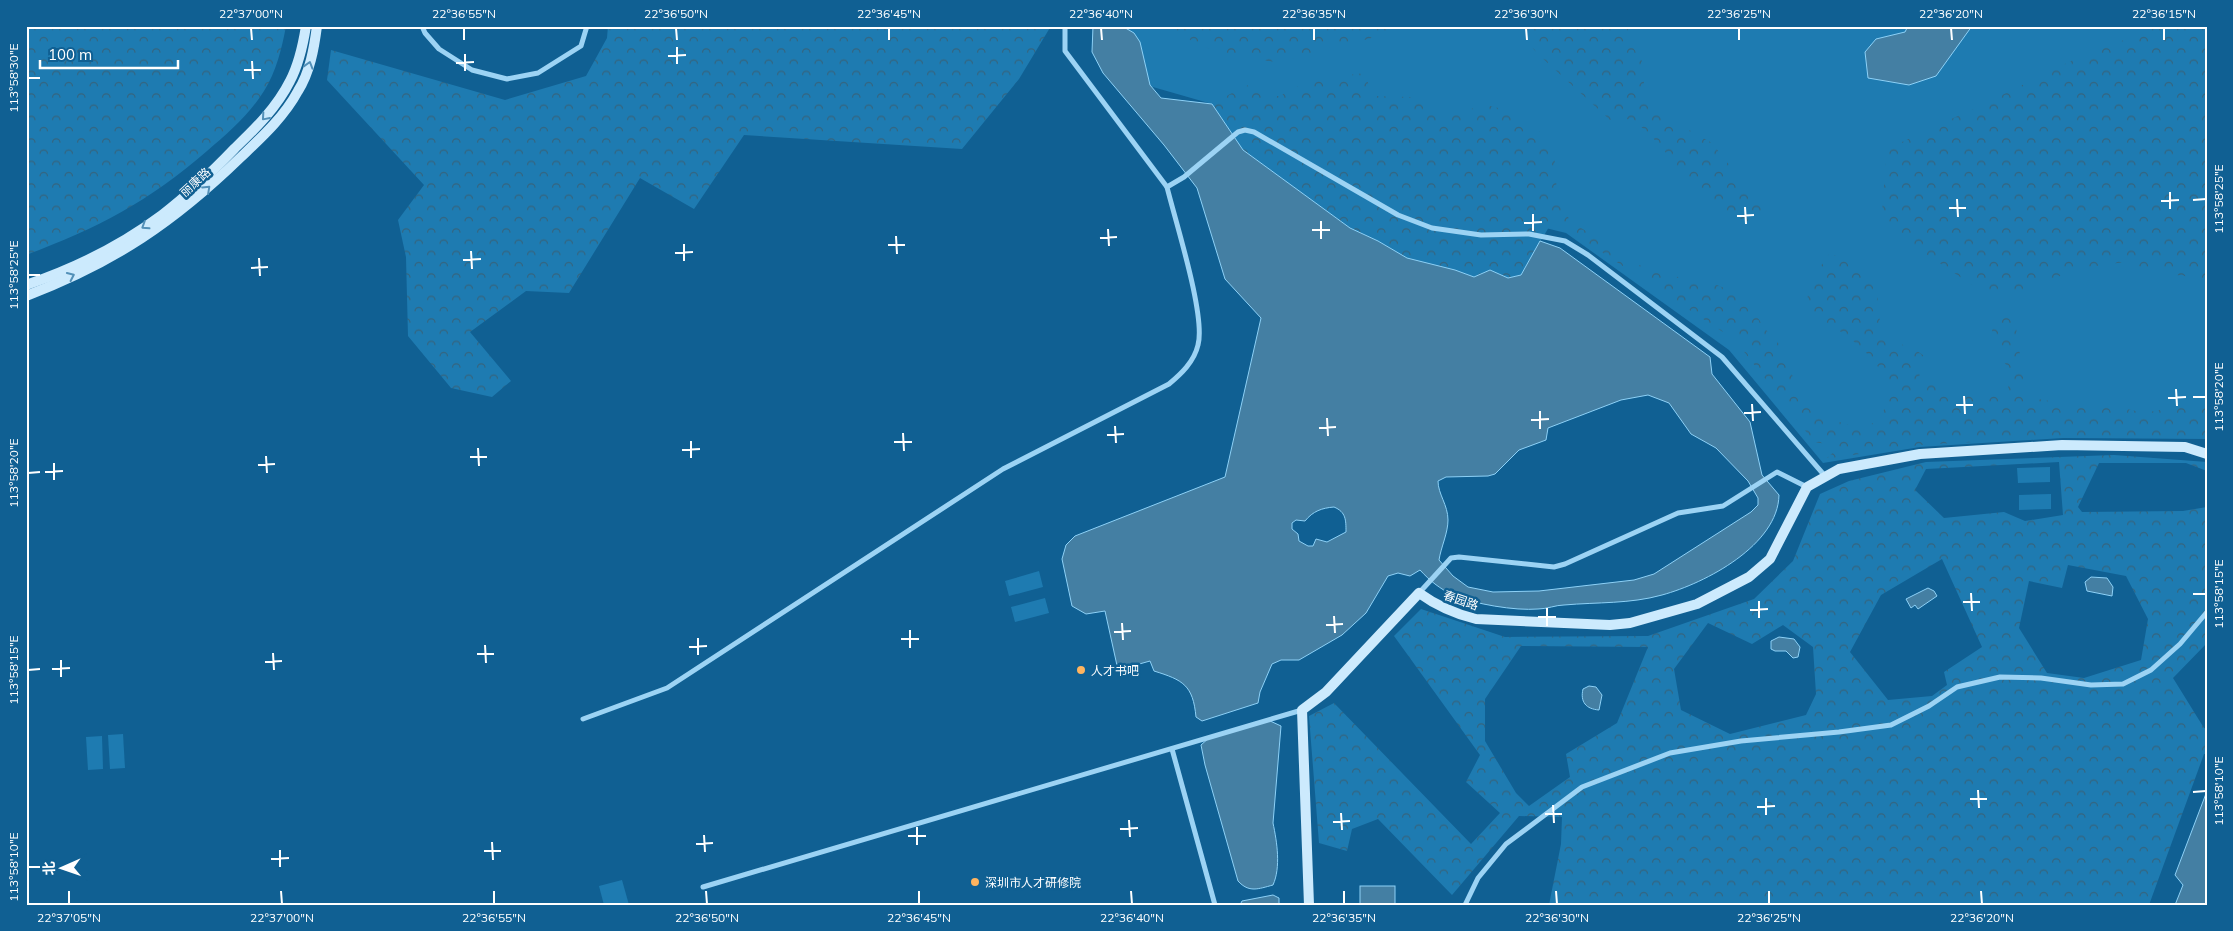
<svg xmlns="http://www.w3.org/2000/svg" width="2233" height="931" viewBox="0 0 2233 931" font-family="Mulish,'Noto Sans SC',sans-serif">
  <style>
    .green { fill: #1e7bb1 }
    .forest { fill: url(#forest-crowns); fill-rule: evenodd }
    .water { fill: #447fa3; stroke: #8dd1f7; fill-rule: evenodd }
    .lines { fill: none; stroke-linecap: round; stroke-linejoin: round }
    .street { stroke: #9cd3f4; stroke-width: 5 }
    .secondary { stroke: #cceafd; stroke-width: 10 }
    .oneway { stroke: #5290b8 }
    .ticks { fill: none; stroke: #fff; stroke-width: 2 }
    .poi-dot { fill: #ffb45f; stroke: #106093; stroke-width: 2 }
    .labels { text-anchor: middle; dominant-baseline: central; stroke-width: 5; stroke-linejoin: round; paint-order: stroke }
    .street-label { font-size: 12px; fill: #fff; stroke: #106093 }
    .poi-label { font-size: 12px; fill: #fff; stroke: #106093; text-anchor: start }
    .neatline { fill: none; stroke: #fff; stroke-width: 2 }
    .ticks-label { font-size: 12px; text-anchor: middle; fill: #fff }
  </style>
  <defs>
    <pattern id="forest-crowns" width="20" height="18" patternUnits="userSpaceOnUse" patternTransform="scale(1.25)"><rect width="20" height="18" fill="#1e7bb1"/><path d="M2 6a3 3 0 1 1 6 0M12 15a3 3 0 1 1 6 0" fill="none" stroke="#35647e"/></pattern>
  </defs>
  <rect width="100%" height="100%" fill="#106093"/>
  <!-- green -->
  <g class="green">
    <path d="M1102,26H2207V439L2063,438L1920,447L1823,463L1729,350L1566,233L1505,218L1212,104L1139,83Z"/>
    <path d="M2050,467V482L2018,483L2017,468Z"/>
    <path d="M2051,494V509L2019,510V495Z"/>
    <path d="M1039,571L1043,587L1009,596L1005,581Z"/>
    <path d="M1045,598L1049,613L1015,622L1011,607Z"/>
    <path d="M123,734L125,768L110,769L108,735Z"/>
    <path d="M102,736L103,769L88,770L86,737Z"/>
    <path d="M622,880L629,905H604L599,886Z"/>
  </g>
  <!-- forest -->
  <g class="forest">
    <path d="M26,26H286C282,48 276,72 264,91C249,115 228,133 207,151C148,202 98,228 26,255Z"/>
    <path d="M608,26H1051L1019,79L962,149L744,135L694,209L640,178L569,293L526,291L470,332L511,381L492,397L451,388L408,336L406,257L398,220L424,185L327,80L331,50L505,100L586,76L607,38Z"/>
    <path d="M1169,26H1396L1369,39L1333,46L1315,54L1276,62L1236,57L1198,45Z"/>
    <path d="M1515,26H1629L1626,37L1642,61L1645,95L1682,126L1712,143L1765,210L1759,225L1719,212L1694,190L1660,145L1633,119L1610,120L1540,56L1516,30Z"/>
    <path d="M2160,26H2207V281L2200,278L2160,273L2125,262L2081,268L2013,294L1978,289L1881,224L1887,149L1994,99L2073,60Z"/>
    <path d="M1365,73L1369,86L1375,96L1410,97L1432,111L1458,112L1487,105L1502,109L1514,115L1548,137L1554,149L1557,194L1570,221L1649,271L1717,285L1743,296L1766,330L1776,338L1800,393L1829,419L1846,424L1865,425L1878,422C1883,412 1889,401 1888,389C1886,367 1852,337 1833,327C1825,323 1816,323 1811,314C1800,293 1818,270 1829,254L1845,257L1855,268L1870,280L1877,294L1880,323L1885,333L1896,343L1911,347L1923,355L1918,384L1931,379C1949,401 1959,391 1982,393C1991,394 1997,396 2006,394L2010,381L2009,368L2001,359L1992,331L1994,321L2002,313L2015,320L2026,397L2079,406L2099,403L2145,413L2207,400V438L2063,437L1920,445L1826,459L1840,446L1814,442L1735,340L1553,220L1521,275L1508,278L1490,270L1474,277L1455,270L1407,258L1378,241L1350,228L1243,150L1212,104L1241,88L1254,83L1270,96H1281L1292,87L1305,86L1316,79Z"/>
    <path d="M2114,455L2207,462V471L2186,463H2099L2078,507L2082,512L2183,511L2207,507V643L2173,678L2204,728L2207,729V754H2204L2149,905H1549L1561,844L1562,817L1519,816L1452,895L1378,819L1352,829L1347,851L1319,843L1309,716L1334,703L1471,844L1500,813L1466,782L1480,755L1394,636L1421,609L1505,637L1648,636L1754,599L1793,561L1820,494L1849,481L1926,462ZM2059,462L2063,515L2025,521L2004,512L1944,518L1915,490L1926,469ZM1942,559L1982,647L1944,672L1947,685L1932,696L1888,700L1850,652L1881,595ZM2068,565L2126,576L2148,619L2141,660L2084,678L2047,673L2019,628L2029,581L2062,588ZM1708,623L1752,644L1783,625L1813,647L1816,694L1806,715L1730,734L1681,710L1674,669ZM1521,646L1648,647L1617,723L1566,754L1570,777L1529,806L1516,793L1485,741V699Z"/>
  </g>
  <!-- water -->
  <g class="water">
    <path d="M1093,26H1122L1134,33L1140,42L1150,85L1161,98L1212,104L1243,150L1350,228L1378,241L1407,258L1455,270L1474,277L1490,270L1508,278L1521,275L1540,241L1560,248L1710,357L1712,374L1750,422L1762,475L1779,495C1778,545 1706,583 1662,595C1630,604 1598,602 1564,605C1556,605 1547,609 1538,609C1515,611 1474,604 1453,595C1440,589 1429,580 1420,570L1410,576L1398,573L1388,576L1366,613L1342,635L1299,660H1281L1272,664L1260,692L1258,703L1202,721L1196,717C1193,685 1183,680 1154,671L1150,661L1118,670L1105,611L1086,614L1072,606L1062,559L1066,545L1075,536L1225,477L1261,318L1225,279L1197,188L1164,145L1103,73L1092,52ZM1648,395L1669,403L1691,434L1716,448L1748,481L1758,498V505L1751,512L1654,574L1634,580L1539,591L1493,592L1468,587L1453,576L1439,560C1441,547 1448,533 1448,520C1448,505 1438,494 1438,481L1446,477L1488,476L1495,474L1519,450L1546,440L1548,428L1621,400ZM1334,507C1346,512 1346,520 1346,532L1327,542L1316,539L1313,546H1308L1299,541L1298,534L1292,529V523L1296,520L1305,521C1313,511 1322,508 1334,507Z"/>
    <path d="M1908,26H1972L1936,76L1909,85L1868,78L1865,52L1876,39L1905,32Z"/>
    <path d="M2091,577L2107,578L2113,587L2112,596L2087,591L2085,582Z"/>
    <path d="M1928,588L1934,591L1937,596L1918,609L1915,605L1911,608L1906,599Z"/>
    <path d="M1779,637L1794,639L1800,647L1798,657L1793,658L1786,651H1775L1771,649V641Z"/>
    <path d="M1589,686L1596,687L1602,695L1599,710C1586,709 1580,702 1583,689Z"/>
    <path d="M1268,720L1281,726L1273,823C1277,842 1281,867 1273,885C1258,889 1249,893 1238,881L1205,765L1201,745L1210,737Z"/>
    <path d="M2207,791V905H2175L2183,885L2175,875Z"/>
    <rect x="1360" y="886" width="35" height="19"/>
    <path d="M1273,895L1279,898V905H1240L1242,901Z"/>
  </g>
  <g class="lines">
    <!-- street -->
    <g class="street">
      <path d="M422,26L425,33L439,49L472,70L507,79L538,73L581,46L587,26"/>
      <path d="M1065,26V51L1167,187"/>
      <path d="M1419,593L1451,558L1459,557L1554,567L1565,564L1678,513L1723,506L1777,472L1807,487"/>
      <path d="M583,719L667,688L1003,469L1169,384C1181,374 1194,362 1198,345C1206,316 1175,220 1167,187L1184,177L1238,132L1245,130L1254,132L1398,215L1432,228L1481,235L1529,234L1565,241L1588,255L1722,357L1825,476"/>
      <path d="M1172,749L1215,905"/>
      <path d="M703,887L1302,710"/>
      <path d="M1465,905L1478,878L1506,844L1582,787L1670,753L1741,741L1839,732L1891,725L1929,706L1957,687L2000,677L2041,678L2091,685L2123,684L2151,670L2180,644L2207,612"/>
    </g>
    <!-- secondary -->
    <g class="secondary">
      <path d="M26,285C73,269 122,245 162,215C188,195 212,172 235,148C256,128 277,107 290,81C299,64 303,45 306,26"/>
      <path d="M26,296C115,262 174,222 241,157C262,137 284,117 298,91C310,72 314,49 317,26"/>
      <path d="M1309,905L1302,710L1326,692L1419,593C1437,606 1455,614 1476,619L1610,625L1630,623L1697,604L1749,577L1770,559L1807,487L1839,469L1920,454L2062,445L2185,447L2207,454"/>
    </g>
  </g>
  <!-- one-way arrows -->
  <defs><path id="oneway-chevron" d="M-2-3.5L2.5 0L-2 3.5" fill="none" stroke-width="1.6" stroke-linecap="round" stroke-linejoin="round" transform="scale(1.25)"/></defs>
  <g class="oneway">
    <use href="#oneway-chevron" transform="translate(309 65) rotate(-73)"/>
    <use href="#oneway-chevron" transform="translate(265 117) rotate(131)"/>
    <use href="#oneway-chevron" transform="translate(207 189) rotate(-43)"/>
    <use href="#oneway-chevron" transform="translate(145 226) rotate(147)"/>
    <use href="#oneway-chevron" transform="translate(71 276) rotate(-25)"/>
  </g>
  <!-- ticks -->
  <path class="ticks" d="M251,28L252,40M464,28V40M676,28L677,40M889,28V40M1101,28L1102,40M1314,28V40M1526,28L1527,40M1739,28V40M1951,28L1952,40M2164,28V40M677,47V64M465,54V71M668,56L686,55M252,61L253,79M456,63L474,62M244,70H261M28,78H40M2170,192V209M1957,199L1958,217M2193,200L2206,199M2161,201L2179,200M1745,207L1746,224M1949,208H1966M1533,214V231M1737,216L1754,215M1321,221V239M1524,223L1542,222M1108,229L1109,246M1312,230H1330M896,236L897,254M1100,238L1117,237M684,244V261M888,245H905M471,251L472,269M675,253L693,252M259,258L260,276M463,260L481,259M251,268L268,267M28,275H40M2176,389L2177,406M1964,396L1965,414M2193,397H2206M2168,398L2186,397M1752,404L1753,421M1956,405H1973M1540,411V429M1744,413L1761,412M1327,418L1328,436M1531,420L1549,419M1115,426L1116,443M1319,428L1336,427M903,433L904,451M1107,435L1124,434M691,441V458M894,442H912M478,448L479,466M682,450L700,449M266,456L267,473M470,457H487M54,463V480M258,465L275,464M45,472L63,471M28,473L40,472M1971,593L1972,611M2193,594H2206M1759,601V618M1963,602H1980M1547,608V626M1750,610L1768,609M1334,616L1335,633M1538,617H1556M1122,623L1123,640M1326,625L1343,624M910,630V648M1114,632L1131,631M698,638V655M901,639H919M485,645L486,663M689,647L707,646M273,653L274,670M477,654H494M61,660V677M265,662L282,661M52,669L70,668M28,670L40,669M1978,790L1979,808M2193,792L2206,791M1766,798V815M1970,799H1987M1553,805L1554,823M1757,807L1775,806M1341,813L1342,830M1545,814H1562M1129,820L1130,837M1333,822L1350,821M917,827V845M1120,829L1138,828M704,835L705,852M908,836H926M492,842L493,860M696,844L713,843M280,850V867M484,851H501M271,859L289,858M28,867H40M69,891V904M281,891L282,904M494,891V904M706,891L707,904M919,891V904M1131,891L1132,904M1344,891V904M1556,891L1557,904M1769,891V904M1981,891L1982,904"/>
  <!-- markers -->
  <g class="poi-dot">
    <circle cx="1081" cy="670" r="5"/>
    <circle cx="975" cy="882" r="5"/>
  </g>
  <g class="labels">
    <!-- street labels -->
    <g class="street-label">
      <text transform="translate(195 182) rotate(-42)">丽康路</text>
      <text transform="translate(1461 600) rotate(19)">春园路</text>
    </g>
    <!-- poi labels -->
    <g class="poi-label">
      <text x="1091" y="670">人才书吧</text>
      <text x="985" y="882">深圳市人才研修院</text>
    </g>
  </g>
  <!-- border -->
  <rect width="2233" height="931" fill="none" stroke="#106093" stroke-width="55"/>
  <!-- north arrow -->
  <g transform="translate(62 868) rotate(268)" stroke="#106093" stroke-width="4" paint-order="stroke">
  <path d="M0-4L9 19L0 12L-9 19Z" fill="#ffffff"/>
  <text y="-8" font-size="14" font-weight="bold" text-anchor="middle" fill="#ffffff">北</text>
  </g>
  <!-- scale -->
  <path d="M40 60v8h138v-8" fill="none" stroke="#ffffff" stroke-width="2.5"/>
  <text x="48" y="60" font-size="15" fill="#ffffff" stroke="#106093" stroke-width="4" paint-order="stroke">100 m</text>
  <rect x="28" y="28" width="2178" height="876" class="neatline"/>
  <g class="ticks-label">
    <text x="251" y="18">22°37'00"N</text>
    <text x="464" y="18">22°36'55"N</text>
    <text x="676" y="18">22°36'50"N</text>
    <text x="889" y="18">22°36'45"N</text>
    <text x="1101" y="18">22°36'40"N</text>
    <text x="1314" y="18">22°36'35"N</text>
    <text x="1526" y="18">22°36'30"N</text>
    <text x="1739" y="18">22°36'25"N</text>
    <text x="1951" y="18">22°36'20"N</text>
    <text x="2164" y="18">22°36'15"N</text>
    <text transform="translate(14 78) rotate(-90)" y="4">113°58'30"E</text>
    <text transform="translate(2219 199) rotate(-90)" y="4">113°58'25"E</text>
    <text transform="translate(14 275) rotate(-90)" y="4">113°58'25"E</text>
    <text transform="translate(2219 397) rotate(-90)" y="4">113°58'20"E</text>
    <text transform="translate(14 473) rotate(-90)" y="4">113°58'20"E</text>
    <text transform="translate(2219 594) rotate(-90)" y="4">113°58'15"E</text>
    <text transform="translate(14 670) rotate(-90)" y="4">113°58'15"E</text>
    <text transform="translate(2219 791) rotate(-90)" y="4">113°58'10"E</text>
    <text transform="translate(14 867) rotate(-90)" y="4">113°58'10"E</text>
    <text x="69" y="922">22°37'05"N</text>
    <text x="282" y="922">22°37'00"N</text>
    <text x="494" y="922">22°36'55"N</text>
    <text x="707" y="922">22°36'50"N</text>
    <text x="919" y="922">22°36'45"N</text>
    <text x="1132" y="922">22°36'40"N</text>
    <text x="1344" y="922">22°36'35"N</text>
    <text x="1557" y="922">22°36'30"N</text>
    <text x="1769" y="922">22°36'25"N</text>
    <text x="1982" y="922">22°36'20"N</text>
  </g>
</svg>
